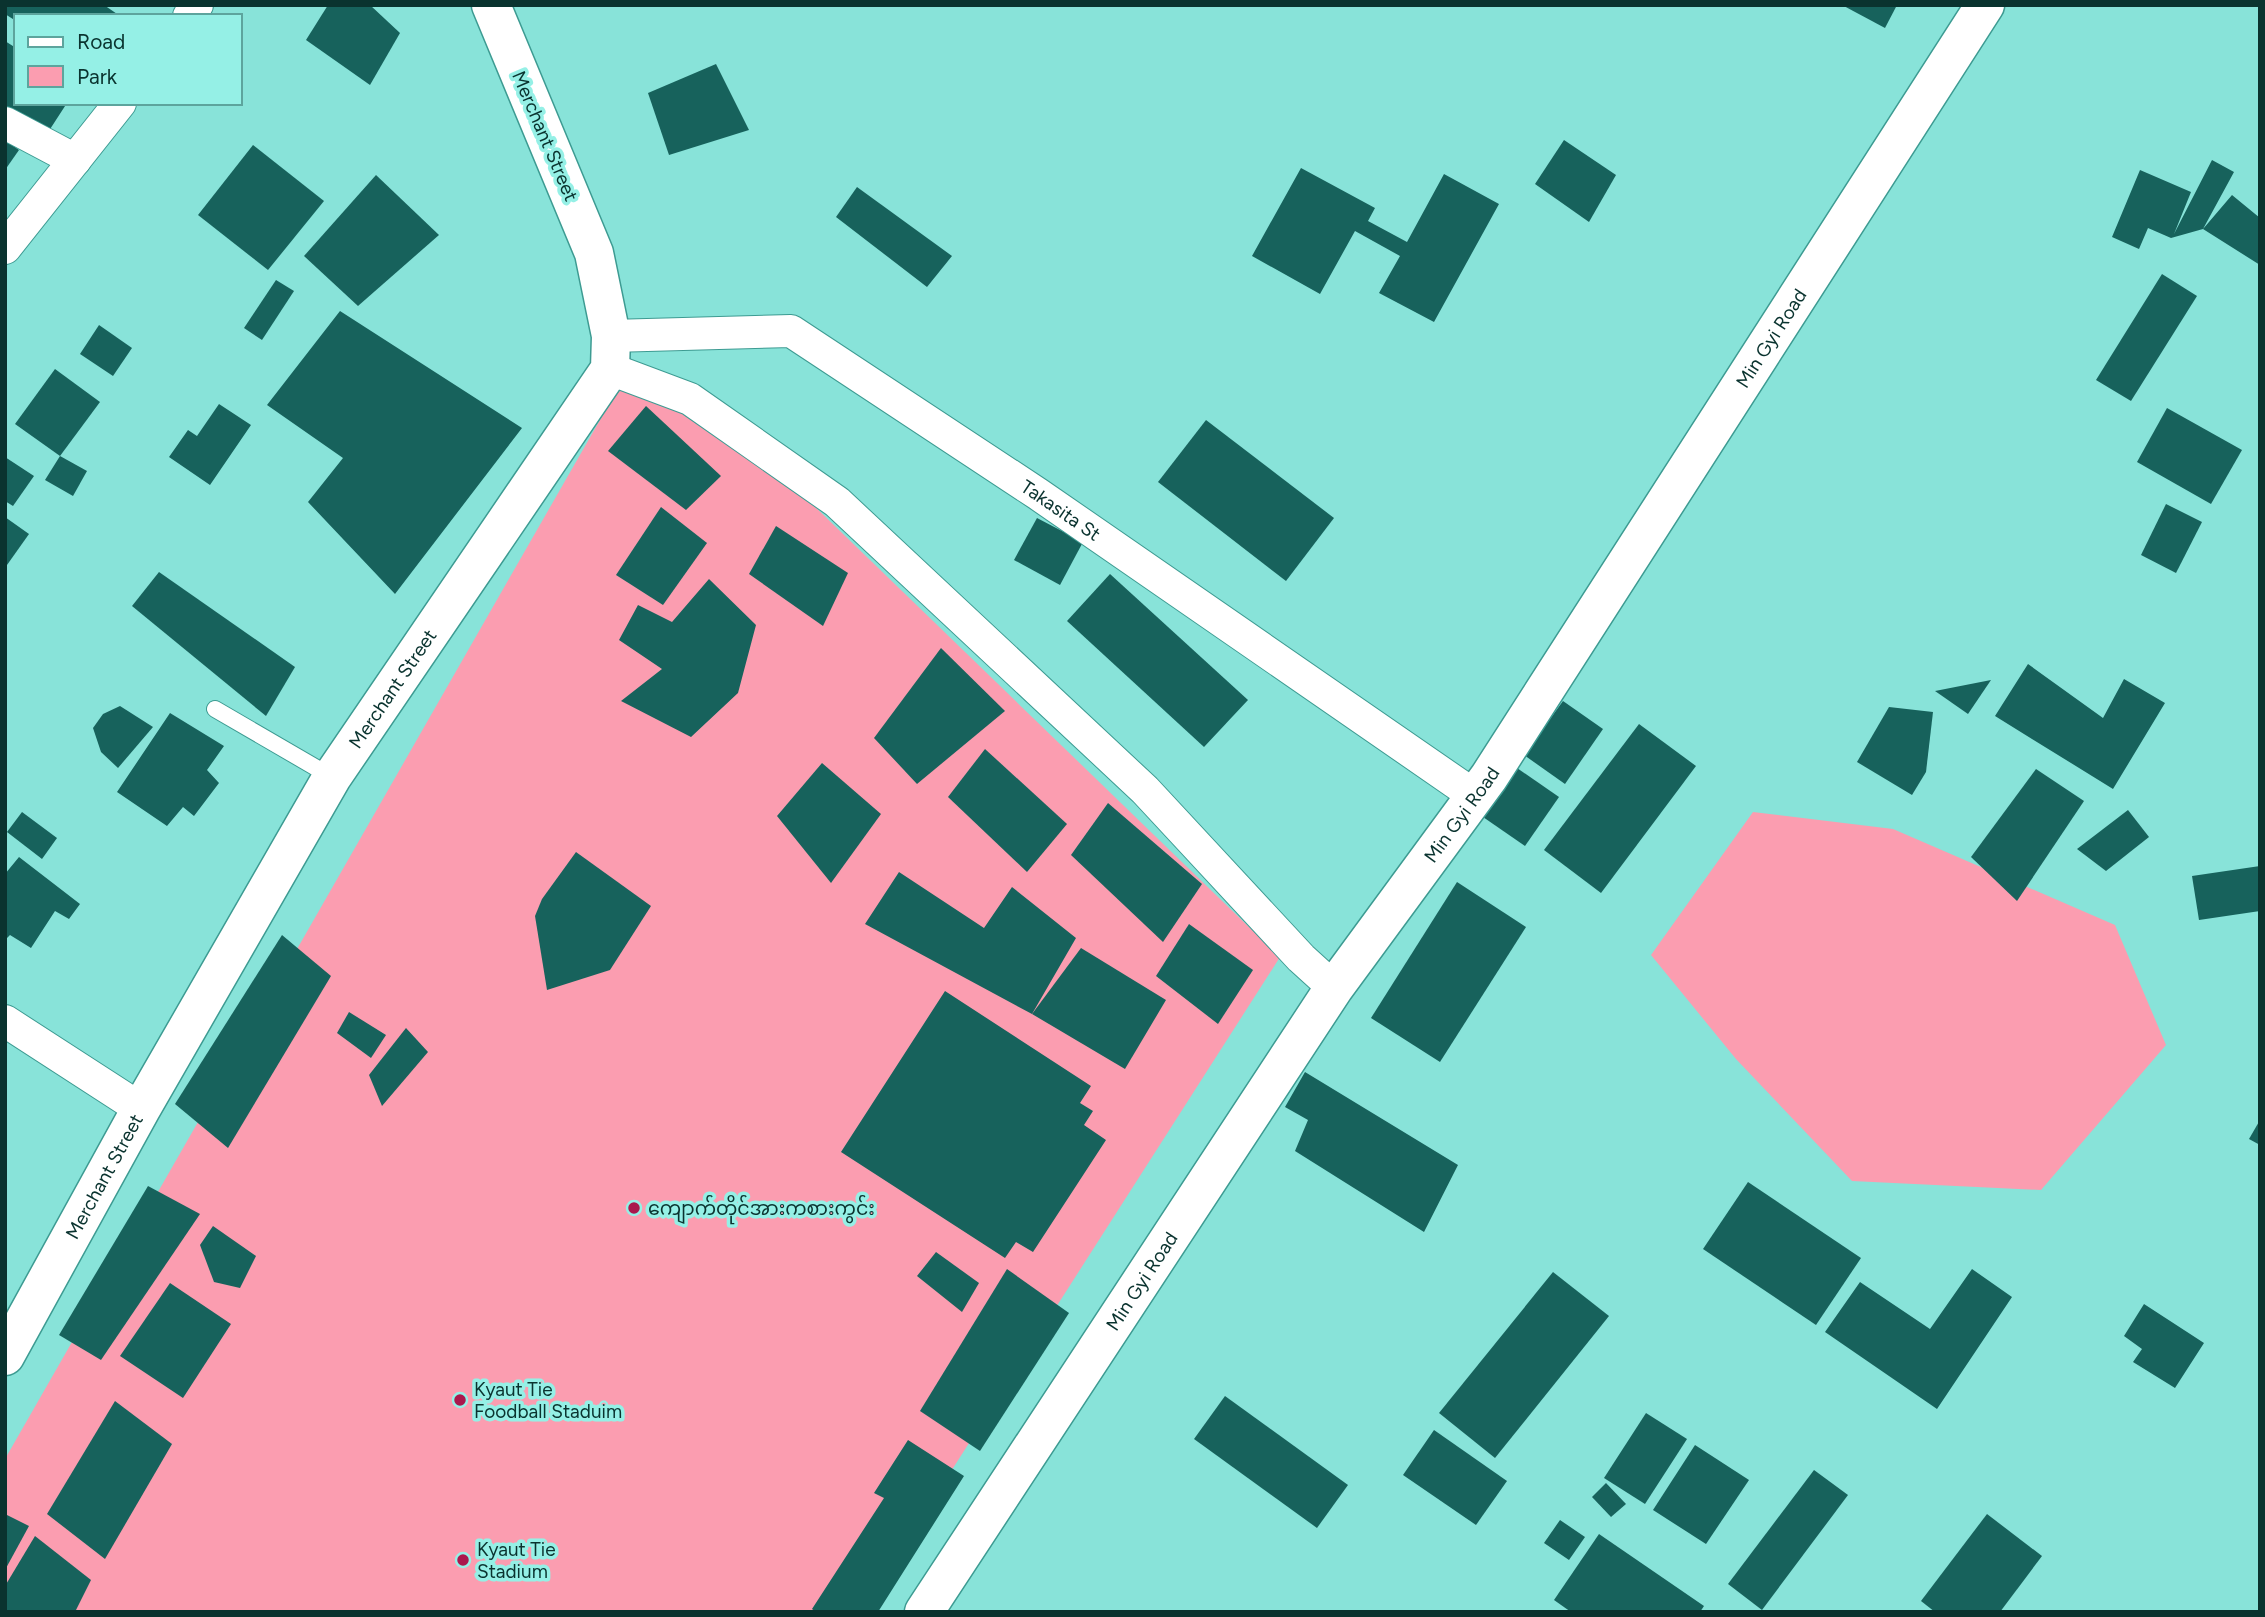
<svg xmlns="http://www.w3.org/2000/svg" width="2265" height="1617" viewBox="0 0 2265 1617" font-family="Figtree,'Noto Sans Myanmar',sans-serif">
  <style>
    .green { fill: #fb9db0 }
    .building { fill: #17625c }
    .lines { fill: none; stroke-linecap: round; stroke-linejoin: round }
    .service-casing { stroke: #3d9b92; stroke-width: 18 }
    .minor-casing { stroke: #3d9b92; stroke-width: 34 }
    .secondary-casing { stroke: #3d9b92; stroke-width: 41 }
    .service { stroke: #fff; stroke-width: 16 }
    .minor { stroke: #fff; stroke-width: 32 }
    .secondary { stroke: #fff; stroke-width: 38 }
    .poi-dot { fill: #aa174d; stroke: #95f0e6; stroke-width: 2.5 }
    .labels { text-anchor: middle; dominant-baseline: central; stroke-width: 7; stroke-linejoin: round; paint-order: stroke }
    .street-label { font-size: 19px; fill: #0a332f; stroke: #95f0e6 }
    .poi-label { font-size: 19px; fill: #0a332f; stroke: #95f0e6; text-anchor: start }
  </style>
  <rect width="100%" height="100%" fill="#88e3d9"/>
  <!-- green -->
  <g class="green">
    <path d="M683,379L1280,957L861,1612H5V1459L616,392Z"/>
    <path d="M1753,812L1893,829L2115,925L2166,1045L2041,1190L1852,1181L1736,1059L1651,955Z"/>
  </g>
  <!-- building -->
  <g class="building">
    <path d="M5,5H104L120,16H16V21L5,14Z"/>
    <path d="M328,5H370L400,33L370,85L306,40Z"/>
    <path d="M1842,5H1897L1885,28Z"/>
    <path d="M5,41L16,48V103H67L43,140L5,117Z"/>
    <path d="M716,64L749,130L669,155L648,93Z"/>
    <path d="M5,140L19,150L5,170Z"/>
    <path d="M1564,140L1616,175L1589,222L1535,184Z"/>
    <path d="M253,145L324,201L268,270L198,215Z"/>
    <path d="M2212,160L2234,172L2203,229L2232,195L2260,218V265L2203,229L2171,238L2148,228L2139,249L2112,237L2140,170L2191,192L2174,234Z"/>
    <path d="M1301,168L1375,208L1368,221L1407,242L1444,174L1499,204L1434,322L1379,293L1400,256L1355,231L1320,294L1252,256Z"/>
    <path d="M376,175L439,235L358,306L304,256Z"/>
    <path d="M857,187L952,256L927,287L836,217Z"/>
    <path d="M2162,274L2197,296L2131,401L2096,380Z"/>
    <path d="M276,280L294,291L262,340L244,328Z"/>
    <path d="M340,311L522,428L395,594L308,502L343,458L267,405Z"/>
    <path d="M99,325L132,348L113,376L80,354Z"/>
    <path d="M55,369L100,402L60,456L15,424Z"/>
    <path d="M219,404L251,425L210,485L169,457L188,430L197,436Z"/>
    <path d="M646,406L721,476L686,510L608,451Z"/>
    <path d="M2167,408L2242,450L2211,504L2137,462Z"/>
    <path d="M1206,420L1334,518L1286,581L1158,482Z"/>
    <path d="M60,456L87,471L73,496L45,480Z"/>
    <path d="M5,457L34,476L13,506L5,501Z"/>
    <path d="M2166,504L2202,522L2176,573L2141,555Z"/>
    <path d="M661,507L707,543L663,605L616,575Z"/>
    <path d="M5,517L29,534L7,565L5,564Z"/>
    <path d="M1037,518L1083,542L1060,585L1014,560Z"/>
    <path d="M776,526L848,573L823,626L749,574Z"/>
    <path d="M159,572L295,667L266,716L132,606Z"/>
    <path d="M1110,574L1248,700L1204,747L1067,621Z"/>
    <path d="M709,579L756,625L738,693L691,737L621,701L662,669L619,640L638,605L672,622Z"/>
    <path d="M941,648L1005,711L917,784L874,738Z"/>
    <path d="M2028,664L2103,718L2124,679L2165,703L2113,789L1995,716Z"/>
    <path d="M1991,680L1968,714L1935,691Z"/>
    <path d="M1563,701L1603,729L1565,784L1524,755Z"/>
    <path d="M120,706L153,727L118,768L101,752L93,728L103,714Z"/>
    <path d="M1889,707L1933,712L1926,772L1912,795L1857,762Z"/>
    <path d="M170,713L224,746L207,770L219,783L194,816L183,807L167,826L117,792Z"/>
    <path d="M1639,724L1696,766L1601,893L1544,850Z"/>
    <path d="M985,749L1067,824L1027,872L948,797Z"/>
    <path d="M822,763L881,814L831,883L777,816Z"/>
    <path d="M1517,768L1559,797L1525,846L1483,817Z"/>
    <path d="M2036,769L2084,801L2017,901L1971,857Z"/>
    <path d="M1108,803L1202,884L1163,942L1071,855Z"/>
    <path d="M2128,810L2149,837L2106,871L2077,849Z"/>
    <path d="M22,812L57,838L42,859L7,832Z"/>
    <path d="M576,852L651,906L610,970L547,990L535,916L542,899Z"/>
    <path d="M19,857L80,904L69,919L55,911L31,948L10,935L5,940V874Z"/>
    <path d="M2260,866V911L2199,920L2192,876Z"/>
    <path d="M899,872L984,928L1012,887L1076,938L1032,1014L865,924Z"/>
    <path d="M1457,882L1526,927L1440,1062L1371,1018Z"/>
    <path d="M1189,924L1253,970L1218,1024L1156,976Z"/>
    <path d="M282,935L331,976L228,1148L175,1104Z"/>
    <path d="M1081,948L1166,1000L1125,1069L1032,1014Z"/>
    <path d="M945,991L1091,1086L1080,1103L1093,1111L1084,1125L1106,1140L1033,1252L1016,1242L1005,1258L841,1152Z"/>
    <path d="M349,1012L386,1035L371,1058L337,1033Z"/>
    <path d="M406,1028L428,1052L382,1106L369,1075Z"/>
    <path d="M1305,1072L1458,1165L1424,1232L1295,1151L1308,1120L1285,1107Z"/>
    <path d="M2260,1120V1145L2249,1139Z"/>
    <path d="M1748,1182L1861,1258L1816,1325L1703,1249Z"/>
    <path d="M148,1186L200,1214L101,1360L59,1335Z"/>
    <path d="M213,1226L256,1256L240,1288L214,1282L200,1245Z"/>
    <path d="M936,1252L979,1283L962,1312L917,1276Z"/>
    <path d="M1007,1269L1069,1313L980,1451L920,1411Z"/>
    <path d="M1972,1269L2012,1297L1937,1409L1825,1332L1860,1282L1930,1329Z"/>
    <path d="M1553,1272L1609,1316L1495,1458L1439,1413Z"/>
    <path d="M170,1283L231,1324L183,1398L120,1356Z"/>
    <path d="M2144,1304L2204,1343L2175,1388L2133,1362L2142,1349L2124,1336Z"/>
    <path d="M1225,1396L1348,1485L1317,1528L1194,1439Z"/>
    <path d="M115,1401L172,1444L105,1559L47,1514Z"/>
    <path d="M1646,1413L1687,1439L1645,1504L1604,1478Z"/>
    <path d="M1434,1430L1507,1481L1476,1525L1403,1475Z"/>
    <path d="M908,1440L964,1476L878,1612H816L812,1609L884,1498L874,1493Z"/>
    <path d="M1695,1445L1749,1480L1706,1544L1653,1510Z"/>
    <path d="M1814,1470L1848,1495L1762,1610L1728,1584Z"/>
    <path d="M1606,1483L1626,1504L1611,1517L1592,1497Z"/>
    <path d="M5,1514L29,1526L5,1570Z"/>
    <path d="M1987,1514L2042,1556L2000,1612H1935L1921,1601Z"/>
    <path d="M1560,1520L1585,1537L1569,1560L1544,1543Z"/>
    <path d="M1599,1534L1704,1606L1700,1612H1571L1554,1600Z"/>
    <path d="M35,1536L91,1580L75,1612H5V1586Z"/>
  </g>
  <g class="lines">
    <defs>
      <path id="service" d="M215,709L332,777"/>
      <g id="minor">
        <path d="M189,16L197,5"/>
        <path d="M5,123L75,160"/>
        <path d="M5,248L120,103"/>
        <path id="s1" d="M611,336L791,331L1038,494L1475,796"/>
        <path d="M610,369L690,399L837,502L1145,790L1301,958L1334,988"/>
        <path d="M5,1021L141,1109"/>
      </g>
      <g id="secondary">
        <path id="s2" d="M5,1356L141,1109L332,777L610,369L611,336L594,253L491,5"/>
        <path id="s3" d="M924,1612L1334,988L1489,777L1985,5"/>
      </g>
    </defs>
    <!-- service casing -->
    <use href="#service" class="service-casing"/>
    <!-- minor casing -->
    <use href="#minor" class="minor-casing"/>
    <!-- secondary casing -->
    <use href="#secondary" class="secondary-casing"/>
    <!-- service -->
    <use href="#service" class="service"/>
    <!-- minor -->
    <use href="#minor" class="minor"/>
    <!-- secondary -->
    <use href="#secondary" class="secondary"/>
  </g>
  <!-- markers -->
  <g class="poi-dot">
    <circle cx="634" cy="1208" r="7"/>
    <circle cx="460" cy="1400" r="7"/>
    <circle cx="463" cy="1560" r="7"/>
  </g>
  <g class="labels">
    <!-- street labels -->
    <g class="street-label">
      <text transform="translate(545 136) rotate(67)">Merchant Street</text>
      <text stroke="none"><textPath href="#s3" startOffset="1530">Min Gyi Road</textPath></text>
      <text stroke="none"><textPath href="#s1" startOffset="504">Takasita St</textPath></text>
      <text stroke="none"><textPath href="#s2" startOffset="772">Merchant Street</textPath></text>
      <text stroke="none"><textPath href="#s3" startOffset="962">Min Gyi Road</textPath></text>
      <text stroke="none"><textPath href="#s2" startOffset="205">Merchant Street</textPath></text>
      <text stroke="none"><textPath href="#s3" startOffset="396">Min Gyi Road</textPath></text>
    </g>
    <!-- poi labels -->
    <g class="poi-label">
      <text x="648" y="1208">ကျောက်တိုင်အားကစားကွင်း</text>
      <text x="474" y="1389">Kyaut Tie<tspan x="474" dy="22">Foodball Staduim</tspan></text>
      <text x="477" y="1549">Kyaut Tie<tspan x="477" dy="22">Stadium</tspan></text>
    </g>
  </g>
  <!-- border -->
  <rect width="2265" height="1617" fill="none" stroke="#0a332f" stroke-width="14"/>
  <!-- legend -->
  <rect x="14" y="14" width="228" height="91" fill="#95f0e6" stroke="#5da49d" stroke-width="2"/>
  <rect x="28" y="37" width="35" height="10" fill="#ffffff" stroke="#5da49d" stroke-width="2"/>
  <text x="77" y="49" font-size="21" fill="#0a332f">Road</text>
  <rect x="28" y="66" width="35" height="21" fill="#fb9db0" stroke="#5da49d" stroke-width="2"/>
  <text x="77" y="84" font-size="21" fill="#0a332f">Park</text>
</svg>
